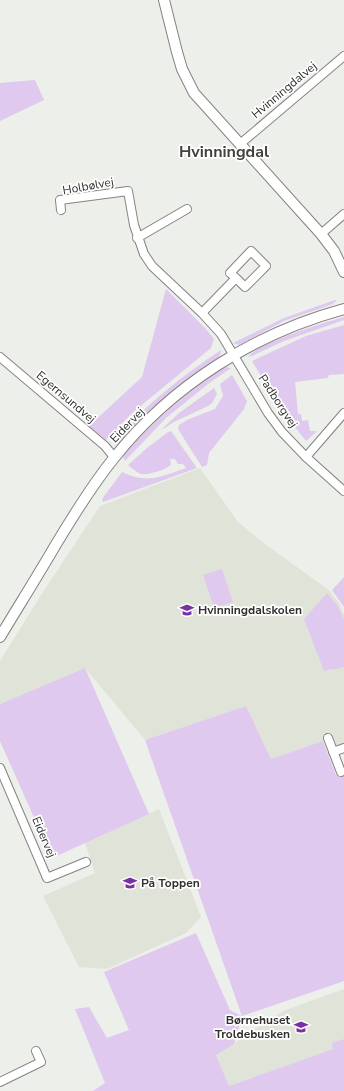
<svg xmlns="http://www.w3.org/2000/svg" width="344" height="1091" viewBox="0 0 344 1091" font-family="'Nunito Sans',sans-serif">
  <style>
    .built { fill: #e0e3d8 }
    .green { fill: #dfc9ef }
    .lines { fill: none; stroke-linecap: round; stroke-linejoin: round }
    .minor-casing { stroke: #838380; stroke-width: 10 }
    .tertiary-casing { stroke: #838380; stroke-width: 12 }
    .minor { stroke: #fff; stroke-width: 8 }
    .tertiary { stroke: #fff; stroke-width: 10 }
    .labels { text-anchor: middle; dominant-baseline: central; stroke-width: 3.5; stroke-linejoin: round; paint-order: stroke }
    .street-label { font-size: 12px; fill: #313130; stroke: #fff }
    .poi-label { font-size: 12px; font-weight: bold; fill: #313130; stroke: #fff; text-anchor: start }
    .district-label { font-size: 16px; font-weight: bold; fill: #42433f; stroke: #fff }
  </style>
  <rect width="100%" height="100%" fill="#edefea"/>
  <!-- built -->
  <g class="built">
    <path d="M200,468L238,522L269,547L329,590L340,605L344,615V748L333,752L328,738L323,741L271,759L246,706L145,740L85,668L0,704V661L43,592L100,506Z"/>
    <path d="M159,809L201,917L186,933L107,969L79,967L43,896L95,873L85,843Z"/>
    <path d="M344,989V1056L333,1049L229,1086L216,1055L283,1011Z"/>
  </g>
  <!-- green -->
  <g class="green">
    <path d="M35,80L44,100L0,121V83Z"/>
    <path d="M166,289L205,328L214,339L211,348L132,413L106,440L89,426L142,377Z"/>
    <path d="M335,300H337L333,304L284,321L239,345L233,343L284,318Z"/>
    <path d="M344,317V320L284,341L252,356L248,357C257,343 326,322 344,317Z"/>
    <path d="M344,325V374L329,375L328,378L295,382L298,414H301L302,421L308,420L310,431H317L306,441L280,408L252,361L306,336Z"/>
    <path d="M221,350L220,356L178,386L145,414L118,443L112,442C144,407 181,376 221,350Z"/>
    <path d="M226,367L231,368L208,384L166,418L125,461L123,457L125,454C148,428 172,405 200,384C208,378 217,370 226,367Z"/>
    <path d="M232,375L247,401L244,409L209,453L207,465L202,467L178,429L179,425L189,419L215,409L223,396L220,384Z"/>
    <path d="M214,388L217,394L212,403L208,406L174,422L160,431L179,413Z"/>
    <path d="M171,431L197,468L103,502L102,499L122,472C148,484 160,477 186,468L183,464H178L175,459H170L171,464C167,470 149,475 141,474C137,473 132,468 128,465L147,448L168,432Z"/>
    <path d="M222,569L233,602L214,608L203,575Z"/>
    <path d="M344,577V607L332,590Z"/>
    <path d="M327,593L337,605L344,619V667L332,670L331,669L324,671L304,619Z"/>
    <path d="M85,668L149,814L52,858L0,741V704Z"/>
    <path d="M246,706L271,759L323,741L336,775L344,773V981L242,1016L234,1044L216,1055L229,1086L333,1049L332,1043L344,1039V1091H93L105,1083L75,1009L89,1007L107,1038L129,1030L104,972L196,933L230,1010L242,1016L145,740Z"/>
  </g>
  <g class="lines">
    <defs>
      <g id="minor">
        <path d="M240,144L344,56"/>
        <path d="M61,210L60,200L128,191L134,225L144,254L152,266L202,313L221,334L268,413L282,432L306,457L344,491"/>
        <path d="M321,234L344,214"/>
        <path d="M137,238L187,209"/>
        <path d="M202,313L236,278L245,287L266,266L251,251L230,273L236,278"/>
        <path d="M0,357L105,446L114,457"/>
        <path d="M306,457L344,413"/>
        <path d="M328,738L341,772"/>
        <path d="M333,752L344,748"/>
        <path d="M0,768L47,878L86,862"/>
        <path d="M0,1082L41,1062L36,1051"/>
      </g>
      <g id="tertiary">
        <path d="M164,0L177,52L182,69L194,93L321,234L334,251L344,272"/>
        <path d="M0,637C18,607 37,577 55,546C73,516 92,485 114,458C172,385 255,333 344,309"/>
      </g>
    </defs>
    <!-- minor casing -->
    <use href="#minor" class="minor-casing"/>
    <!-- tertiary casing -->
    <use href="#tertiary" class="tertiary-casing"/>
    <!-- minor -->
    <use href="#minor" class="minor"/>
    <!-- tertiary -->
    <use href="#tertiary" class="tertiary"/>
  </g>
  <!-- icons -->
  <defs>
    <symbol id="school-bare" viewBox="-9 -9 18 18"><path d="M0-5L7-2L0 1L-7-2ZM-4 1L0 2.5L4 1V4Q0 6-4 4Z" fill="#7930a3" stroke="#fff" stroke-width="2.5" paint-order="stroke"/></symbol>
  </defs>
  <g fill-rule="evenodd">
    <use href="#school-bare" x="177" y="600" width="20" height="20"/>
    <use href="#school-bare" x="120" y="873" width="20" height="20"/>
    <use href="#school-bare" x="291" y="1017" width="20" height="20"/>
  </g>
  <g class="labels">
    <!-- street labels -->
    <g class="street-label">
      <text transform="translate(284 90) rotate(-40)">Hvinningdalvej</text>
      <text transform="translate(88 186) rotate(-10)">Holbølvej</text>
      <text transform="translate(66 397) rotate(40)">Egernsundvej</text>
      <text transform="translate(278 401) rotate(57)">Padborgvej</text>
      <text transform="translate(127 425) rotate(-46)">Eidervej</text>
      <text transform="translate(44 837) rotate(67)">Eidervej</text>
    </g>
    <!-- poi labels -->
    <g class="poi-label">
      <text x="198" y="610">Hvinningdalskolen</text>
      <text x="141" y="883">På Toppen</text>
      <text x="290" y="1020" text-anchor="end">Børnehuset<tspan x="290" dy="14">Troldebusken</tspan></text>
    </g>
    <!-- district labels -->
    <g class="district-label">
      <text x="224" y="152">Hvinningdal</text>
    </g>
  </g>
</svg>
